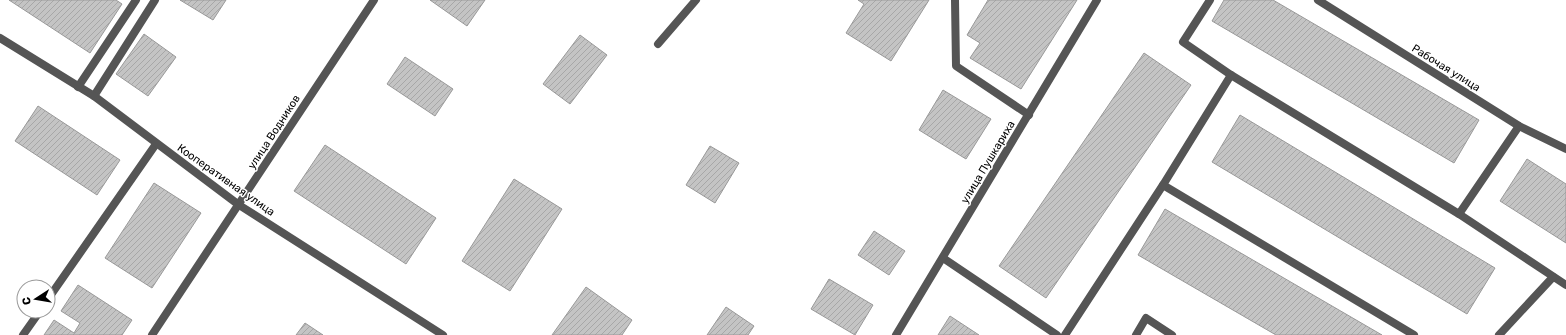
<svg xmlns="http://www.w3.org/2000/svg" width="1566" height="335" viewBox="0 0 1566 335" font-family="Rubik,sans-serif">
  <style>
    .building { fill: url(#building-hatch); stroke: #999 }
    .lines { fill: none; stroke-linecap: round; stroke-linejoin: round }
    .service { stroke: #555; stroke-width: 8 }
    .minor { stroke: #555; stroke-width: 8 }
    .labels { text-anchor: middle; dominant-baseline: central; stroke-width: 3; stroke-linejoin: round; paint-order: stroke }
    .street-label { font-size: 11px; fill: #000; stroke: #fff }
  </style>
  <defs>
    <pattern id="building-hatch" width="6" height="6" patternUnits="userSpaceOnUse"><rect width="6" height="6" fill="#c4c4c4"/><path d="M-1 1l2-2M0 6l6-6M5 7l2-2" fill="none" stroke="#a7a7a7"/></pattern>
  </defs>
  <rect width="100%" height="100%" fill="#fff"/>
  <!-- building -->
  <g class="building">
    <path d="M9,0H116L122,4L90,53Z"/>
    <path d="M180,0H226L213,20Z"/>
    <path d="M430,0H485L467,26Z"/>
    <path d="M858,0H929L891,61L846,33L864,4Z"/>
    <path d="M988,0H1077L1021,89L970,58L980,43L967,35Z"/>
    <path d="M1224,0H1273L1479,120L1454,163L1212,21Z"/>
    <path d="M144,34L176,57L148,96L116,74Z"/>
    <path d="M580,35L607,55L570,104L543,84Z"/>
    <path d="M1144,53L1191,85L1046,298L999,266Z"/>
    <path d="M405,57L453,89L435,116L387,84Z"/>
    <path d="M943,90L991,119L966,159L919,130Z"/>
    <path d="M38,106L120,160L97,195L15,141Z"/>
    <path d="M1240,115L1495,268L1467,314L1212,162Z"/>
    <path d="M325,145L436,218L406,264L294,191Z"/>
    <path d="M710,146L739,163L715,203L686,185Z"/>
    <path d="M1527,159L1566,184V243L1500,201Z"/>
    <path d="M514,179L562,209L510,291L462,261Z"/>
    <path d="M154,183L201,213L152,288L105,258Z"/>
    <path d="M1165,209L1382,335H1276L1138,255Z"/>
    <path d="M874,231L905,251L889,275L858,255Z"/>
    <path d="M829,279L873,305L855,335L811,309Z"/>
    <path d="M78,285L132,320L122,335H44L54,320L74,333L80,323L61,311Z"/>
    <path d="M586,287L632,320L622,335H552Z"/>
    <path d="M726,307L754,326L748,335H707Z"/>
    <path d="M950,316L979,335H938Z"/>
    <path d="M305,323L323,335H296Z"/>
  </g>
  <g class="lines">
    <!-- service -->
    <g class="service">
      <path d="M955,0L956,66L1029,115"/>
      <path d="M1210,0L1183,42L1231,75L1459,214L1566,285"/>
      <path d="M658,44L696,0"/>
      <path d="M78,87L136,0"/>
      <path d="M94,96L155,0"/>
      <path d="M1163,185L1414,335"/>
      <path d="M1459,214L1519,126"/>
      <path d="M943,258L1057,335"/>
      <path d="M48,299L156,144"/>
      <path d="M23,335L40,311"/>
      <path d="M1065,335L1163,185L1231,75"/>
      <path d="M1136,335L1146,318L1172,335"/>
      <path d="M1499,335L1553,277"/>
    </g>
    <!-- minor -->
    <g class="minor">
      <path d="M1318,0L1519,126L1566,149"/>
      <path d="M0,38L94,96L239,205L443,335"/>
      <path d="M152,335L374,0"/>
      <path d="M896,335L1097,0"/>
    </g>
  </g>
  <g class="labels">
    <!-- street labels -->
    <g class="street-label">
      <text transform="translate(1446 68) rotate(32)">Рабочая улица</text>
      <text transform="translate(274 132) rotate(-57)">улица Водников</text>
      <text transform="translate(988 162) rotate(-59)">улица Пушкариха</text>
      <text transform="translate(226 180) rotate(35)">Кооперативная улица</text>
    </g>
  </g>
  <!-- north arrow -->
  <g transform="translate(36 299) rotate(258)"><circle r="19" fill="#ffffff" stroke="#999999"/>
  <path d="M0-3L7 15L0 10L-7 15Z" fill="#000000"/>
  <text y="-6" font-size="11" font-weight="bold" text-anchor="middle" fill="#000000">С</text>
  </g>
</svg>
